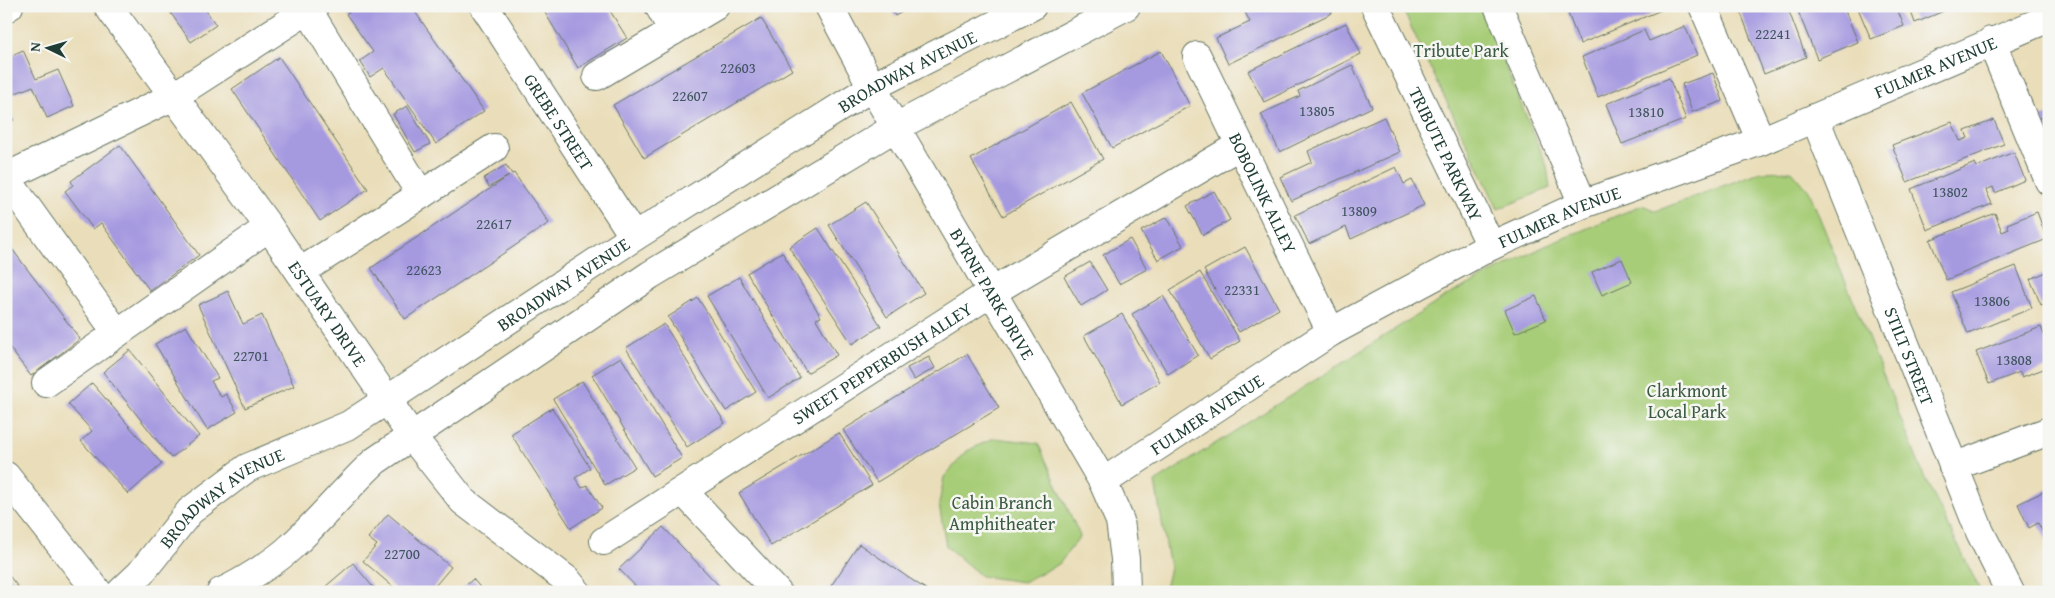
<svg xmlns="http://www.w3.org/2000/svg" width="2055" height="598" viewBox="0 0 2055 598" font-family="'Gentium Book Plus',serif">
  <style>
    .green { fill: #a7cd78; stroke: #638556 }
    .building { fill: #a599e0 }
    .lines { fill: none; stroke-linecap: round; stroke-linejoin: round }
    .minor-casing { stroke: #667563; stroke-width: 30 }
    .minor { stroke: #fff; stroke-width: 28 }
    .labels { text-anchor: middle; dominant-baseline: central; stroke-width: 5; stroke-linejoin: round; paint-order: stroke }
    .number-label { font-size: 15px; fill: #40545f }
    .park-label { font-size: 18px; fill: #3a5a42; stroke: #f6f6f2 }
    .street-label { font-size: 18px; fill: #1f3d34; stroke: #f6f6f2 }
  </style>
  <rect width="100%" height="100%" fill="#f6f6f2"/>
  <filter id="ink" filterUnits="userSpaceOnUse"><feTurbulence type="fractalNoise" baseFrequency=".02" numOctaves="2"/><feDisplacementMap in="SourceGraphic" scale="10" xChannelSelector="R" yChannelSelector="G"/><feConvolveMatrix kernelMatrix="1 2 1 2 8 2 1 2 1" color-interpolation-filters="sRGB"/></filter>
  <filter id="wash" filterUnits="userSpaceOnUse"><feTurbulence type="fractalNoise" baseFrequency=".0096" numOctaves="4" result="noise"/><feDisplacementMap in="SourceGraphic" scale="20" xChannelSelector="R" yChannelSelector="G"/><feGaussianBlur stdDeviation="1.12" result="paint"/><feColorMatrix in="noise" values="0 0 0 0 0 0 0 0 0 0 0 0 0 0 0 0 0 1.4 0 .05"/><feComposite in="paint" operator="in"/></filter>
  <g filter="url(#wash)">
    <rect width="100%" height="100%" fill="#eadeba"/>
    <!-- green -->
    <g class="green">
      <path d="M1401,6H1480L1547,166L1550,188L1498,209Z"/>
      <path d="M1792,171L1809,191L1923,474L1981,592H1164L1170,568L1155,482L1450,294L1543,247L1642,205L1656,211L1760,172Z"/>
      <path d="M994,438L1038,443L1080,536L1059,564L1023,582L981,576L946,546L939,504L944,477L967,451Z"/>
    </g>
    <g id="blocks">
      <!-- building -->
      <g class="building">
        <path d="M177,6H203L216,25L191,42L170,12Z"/>
        <path d="M357,6H411L484,111L436,144L384,68L370,77L360,61L373,52L346,14Z"/>
        <path d="M541,6H607L627,38L578,68Z"/>
        <path d="M889,6H913L895,16Z"/>
        <path d="M1242,6H1329L1332,13L1228,64L1216,38L1250,22Z"/>
        <path d="M1577,6H1665L1666,8L1580,44L1567,11Z"/>
        <path d="M1744,6H1787L1806,57L1764,74L1739,8Z"/>
        <path d="M1796,6H1843L1858,42L1817,59Z"/>
        <path d="M1857,6H1896L1904,26L1871,39Z"/>
        <path d="M1909,6H1944L1946,10L1915,23Z"/>
        <path d="M761,18L792,70L644,158L613,105Z"/>
        <path d="M1346,23L1361,54L1264,102L1248,71Z"/>
        <path d="M1685,26L1697,55L1598,97L1582,57L1644,30L1649,41Z"/>
        <path d="M23,50L36,79L58,70L74,106L47,118L33,86L6,97V58Z"/>
        <path d="M1161,51L1190,106L1112,148L1082,93Z"/>
        <path d="M279,57L368,189L320,221L232,89Z"/>
        <path d="M1352,65L1372,107L1280,152L1261,114L1300,96L1298,91Z"/>
        <path d="M1713,73L1723,101L1692,112L1682,84Z"/>
        <path d="M1669,78L1686,119L1622,144L1606,104Z"/>
        <path d="M6,102L14,120L6,124Z"/>
        <path d="M1071,102L1103,159L1003,216L971,159Z"/>
        <path d="M407,106L430,144L415,152L393,114Z"/>
        <path d="M2049,115V149L2037,119Z"/>
        <path d="M1384,117L1400,152L1291,201L1280,177L1312,162L1308,151Z"/>
        <path d="M1994,120L2004,144L1907,182L1892,145L1952,122L1960,141L1968,138L1965,131Z"/>
        <path d="M120,145L199,255L150,291L101,223L93,229L65,191L73,185L71,181Z"/>
        <path d="M2014,152L2025,180L1995,193L1993,187L1986,190L1992,204L1927,230L1911,189L1975,163L1977,167Z"/>
        <path d="M506,165L512,174L514,173L549,223L405,319L371,268L509,176L489,187L484,178Z"/>
        <path d="M1396,167L1404,184L1412,180L1424,205L1351,239L1346,227L1309,244L1295,215Z"/>
        <path d="M1214,191L1230,220L1203,235L1187,206Z"/>
        <path d="M866,202L924,293L887,317L829,225Z"/>
        <path d="M2037,212L2047,239L1946,280L1930,240L1995,213L2002,232L2009,229L2007,224Z"/>
        <path d="M1167,217L1183,246L1158,260L1141,231Z"/>
        <path d="M818,228L881,326L852,344L789,247Z"/>
        <path d="M1130,239L1147,269L1119,284L1103,255Z"/>
        <path d="M6,241L80,339L31,376L6,343Z"/>
        <path d="M1245,247L1279,309L1239,332L1204,270Z"/>
        <path d="M782,252L821,317L816,319L837,355L807,373L747,273Z"/>
        <path d="M1622,259L1632,282L1602,295L1592,272Z"/>
        <path d="M1090,262L1107,290L1081,306L1064,277Z"/>
        <path d="M2016,266L2032,308L1968,334L1951,292Z"/>
        <path d="M2049,271V302L2041,305L2030,279Z"/>
        <path d="M1200,272L1240,341L1210,359L1170,290Z"/>
        <path d="M739,277L800,378L768,398L707,296Z"/>
        <path d="M228,291L243,324L262,315L294,386L245,408L198,305Z"/>
        <path d="M1163,296L1198,355L1168,374L1132,314Z"/>
        <path d="M1536,296L1546,320L1515,333L1505,310Z"/>
        <path d="M698,298L756,392L726,411L668,317Z"/>
        <path d="M1122,314L1160,382L1122,404L1084,336Z"/>
        <path d="M664,324L725,423L687,447L626,348Z"/>
        <path d="M186,326L218,378L211,381L221,397L226,394L237,412L207,430L155,344Z"/>
        <path d="M2041,327L2046,340L2049,339V367L2022,377L2020,372L1989,384L1976,352Z"/>
        <path d="M130,350L199,436L171,458L103,372Z"/>
        <path d="M967,354L999,408L877,482L843,430Z"/>
        <path d="M621,357L682,458L652,476L592,375Z"/>
        <path d="M929,357L935,368L914,380L907,368Z"/>
        <path d="M582,381L635,467L605,485L553,399Z"/>
        <path d="M92,383L162,464L128,494L81,441L92,431L68,404Z"/>
        <path d="M552,408L590,468L575,478L582,488L587,485L602,508L571,528L511,434Z"/>
        <path d="M839,433L872,485L771,546L739,493Z"/>
        <path d="M2049,489V545L2038,523L2029,528L2018,504Z"/>
        <path d="M388,514L451,567L430,592H399L363,561L377,545L368,538Z"/>
        <path d="M663,527L705,571L725,592H641L619,569Z"/>
        <path d="M859,544L909,578L930,592H827Z"/>
        <path d="M353,563L377,592H329L325,587Z"/>
        <path d="M6,572L22,592H6Z"/>
        <path d="M473,579L484,592H458Z"/>
      </g>
    </g>
  </g>
  <g filter="url(#ink)">
    <use href="#blocks" fill-opacity="0" stroke="#667563" stroke-width="1"/>
    <g class="lines">
      <defs>
        <g id="minor">
          <path id="s1" d="M108,6L269,227L411,435L463,501L567,580L577,592"/>
          <path id="s2" d="M484,6L634,237"/>
          <path d="M659,6L673,31L715,6"/>
          <path id="s3" d="M829,6L872,87L1103,482L1120,521L1125,559L1126,592"/>
          <path id="s4" d="M1375,6L1491,246"/>
          <path d="M1498,6L1583,204"/>
          <path d="M1703,6L1761,141"/>
          <path d="M6,8L9,6"/>
          <path d="M308,10L421,195"/>
          <path d="M1991,41L2049,181"/>
          <path id="s5" d="M1197,56L1331,332"/>
          <path d="M597,76L673,31"/>
          <path id="s6" d="M1815,118L1980,532L2010,592"/>
          <path d="M6,177L174,96L314,6"/>
          <path d="M6,178L117,333"/>
          <path d="M300,272L494,148"/>
          <path d="M46,383L269,227"/>
          <path d="M1953,467L2049,431"/>
          <path d="M6,476L98,592"/>
          <path id="s7" d="M1103,482L1331,332L1491,246L1583,204L1761,141L2049,18"/>
          <path d="M683,491L777,592"/>
          <path id="s8" d="M604,541L992,292L1240,145"/>
          <path id="s9" d="M121,592L140,574L190,511L247,468L349,425L634,237L872,87L1032,6"/>
          <path d="M221,592C240,584 278,560 292,546C321,519 346,488 375,461L650,275L896,127L1126,6"/>
        </g>
      </defs>
      <!-- minor casing -->
      <use href="#minor" class="minor-casing"/>
      <!-- minor -->
      <use href="#minor" class="minor"/>
    </g>
  </g>
  <g class="labels">
    <!-- number labels -->
    <g class="number-label">
      <text x="1773" y="33">22241</text>
      <text x="738" y="67">22603</text>
      <text x="690" y="95">22607</text>
      <text x="1317" y="110">13805</text>
      <text x="1646" y="111">13810</text>
      <text x="1950" y="191">13802</text>
      <text x="1359" y="210">13809</text>
      <text x="494" y="223">22617</text>
      <text x="424" y="269">22623</text>
      <text x="1242" y="289">22331</text>
      <text x="1992" y="300">13806</text>
      <text x="251" y="355">22701</text>
      <text x="2014" y="359">13808</text>
      <text x="402" y="553">22700</text>
    </g>
    <!-- park labels -->
    <g class="park-label">
      <text x="1461" y="50">Tribute Park</text>
      <text x="1687" y="390">Clarkmont<tspan x="1687" dy="21">Local Park</tspan></text>
      <text x="1002" y="502">Cabin Branch<tspan x="1002" dy="21">Amphitheater</tspan></text>
    </g>
    <!-- street labels -->
    <g class="street-label">
      <text stroke="none"><textPath href="#s7" startOffset="934">FULMER AVENUE</textPath></text>
      <text stroke="none"><textPath href="#s9" startOffset="950">BROADWAY AVENUE</textPath></text>
      <text stroke="none"><textPath href="#s2" startOffset="138">GREBE STREET</textPath></text>
      <text stroke="none"><textPath href="#s4" startOffset="164">TRIBUTE PARKWAY</textPath></text>
      <text stroke="none"><textPath href="#s5" startOffset="152">BOBOLINK ALLEY</textPath></text>
      <text stroke="none"><textPath href="#s7" startOffset="529">FULMER AVENUE</textPath></text>
      <text stroke="none"><textPath href="#s9" startOffset="545">BROADWAY AVENUE</textPath></text>
      <text stroke="none"><textPath href="#s3" startOffset="331">BYRNE PARK DRIVE</textPath></text>
      <text stroke="none"><textPath href="#s1" startOffset="378">ESTUARY DRIVE</textPath></text>
      <text stroke="none"><textPath href="#s6" startOffset="256">STILT STREET</textPath></text>
      <text stroke="none"><textPath href="#s8" startOffset="330">SWEET PEPPERBUSH ALLEY</textPath></text>
      <text stroke="none"><textPath href="#s7" startOffset="124">FULMER AVENUE</textPath></text>
      <text stroke="none"><textPath href="#s9" startOffset="140">BROADWAY AVENUE</textPath></text>
    </g>
  </g>
  <!-- margin -->
  <rect width="2055" height="598" fill="none" stroke="#f6f6f2" stroke-width="25"/>
  <!-- north arrow -->
  <g transform="translate(48 48) rotate(275)" stroke="#f6f6f2" stroke-width="4" paint-order="stroke">
  <path d="M0-4L9 19L0 12L-9 19Z" fill="#1f3d34"/>
  <text y="-8" font-size="14" font-weight="bold" text-anchor="middle" fill="#1f3d34">N</text>
  </g>
</svg>
